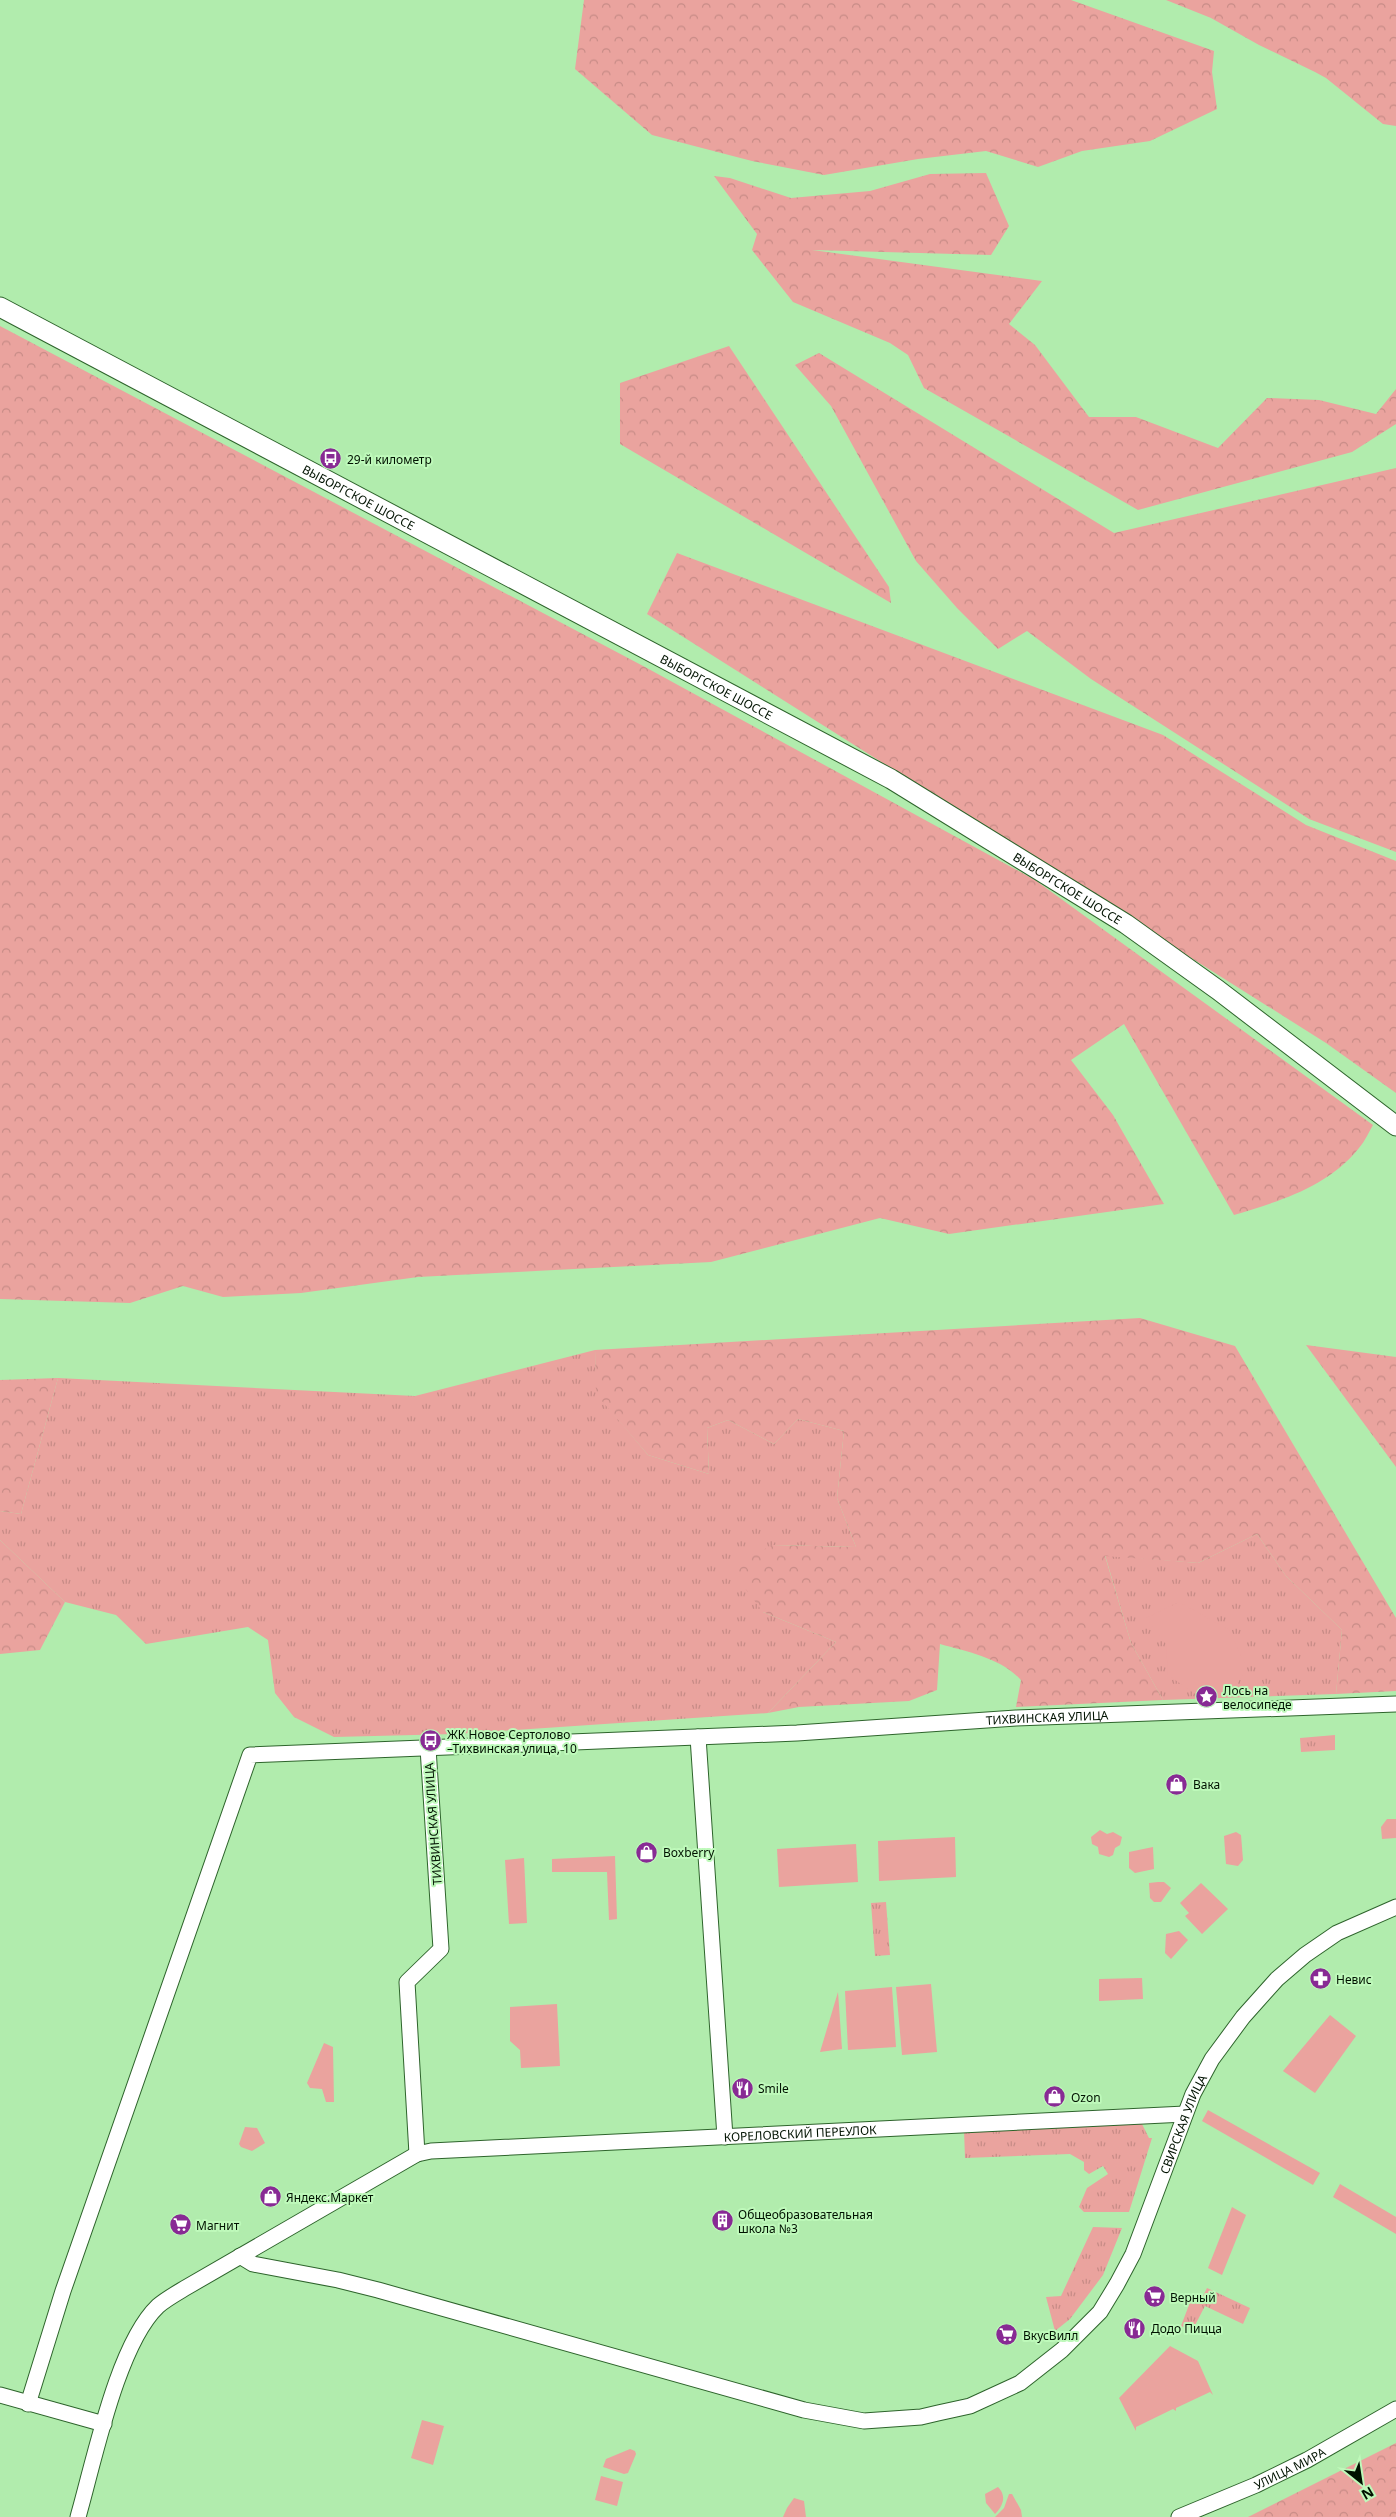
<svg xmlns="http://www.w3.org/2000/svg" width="1396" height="2517" viewBox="0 0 1396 2517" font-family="'Noto Sans',sans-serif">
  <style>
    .grass { fill: url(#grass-tufts) }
    .forest { fill: url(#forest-crowns) }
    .green { fill: #eaa39e }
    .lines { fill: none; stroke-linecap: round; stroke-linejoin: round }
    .minor-casing { stroke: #2e642c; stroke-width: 17 }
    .major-casing { stroke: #2e642c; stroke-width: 21 }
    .minor { stroke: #fff; stroke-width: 15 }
    .major { stroke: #fff; stroke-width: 19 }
    .labels { text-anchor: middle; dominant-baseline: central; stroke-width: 4; stroke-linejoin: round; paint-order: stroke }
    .poi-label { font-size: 12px; fill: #001200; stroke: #bef9ba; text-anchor: start }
    .street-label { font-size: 12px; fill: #001200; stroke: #bef9ba }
  </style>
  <defs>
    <pattern id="grass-tufts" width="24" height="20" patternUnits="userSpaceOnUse" patternTransform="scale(1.25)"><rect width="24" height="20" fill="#eaa39e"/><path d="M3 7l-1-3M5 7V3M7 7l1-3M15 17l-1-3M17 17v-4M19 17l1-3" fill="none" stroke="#c78b86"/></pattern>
    <pattern id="forest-crowns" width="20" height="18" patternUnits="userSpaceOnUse" patternTransform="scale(1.25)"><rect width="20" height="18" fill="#eaa39e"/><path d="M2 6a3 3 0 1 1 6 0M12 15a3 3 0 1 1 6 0" fill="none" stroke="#c78b86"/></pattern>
  </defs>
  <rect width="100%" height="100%" fill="#b1ecad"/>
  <!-- grass -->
  <g class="grass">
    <path d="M595,1350L597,1394L648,1455L709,1474L707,1428L728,1420L774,1444L798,1419L844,1431L837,1498L856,1547L773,1545L763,1612L836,1642L768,1713L455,1734L334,1737L294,1717L275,1693L268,1640L248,1627L146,1644L116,1615L65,1602L0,1540V1511L21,1514L58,1378L415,1396Z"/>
    <path d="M1257,1534L1286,1576L1342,1630L1336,1694L1163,1700L1131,1643L1105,1555L1198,1563Z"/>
    <path d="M1335,1735V1750L1301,1752L1300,1738Z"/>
    <path d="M886,1902L890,1955L875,1956L871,1903Z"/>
    <path d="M1142,2124L1149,2138H1152L1129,2212H1084L1079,2207L1087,2188L1108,2174L1103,2166L1089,2174L1084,2170V2162L1070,2154L965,2158L964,2130Z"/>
    <path d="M1093,2227L1122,2228L1103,2275L1070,2319L1055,2331L1046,2297L1061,2296Z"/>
    <path d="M1207,2288L1250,2308L1243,2324L1205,2306L1192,2331L1181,2326L1192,2297L1201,2300Z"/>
  </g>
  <!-- forest -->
  <g class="forest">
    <path d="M584,0H1071L1214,51L1212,72L1217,109L1150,141L1082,151L1038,167L986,151L918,159L824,175L752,161L652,135L575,69Z"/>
    <path d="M1166,0H1396V126L1383,124L1326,78L1315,72L1259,45L1211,18Z"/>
    <path d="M986,173L1009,226L991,255L812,250L1042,281L1009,324L1035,345L1089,417H1136L1218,448L1267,398L1319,400L1376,414L1396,389V424L1352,452L1138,510L924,388L908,355L890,343L793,302L752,250L757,234L714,176L730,178L791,198L870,191L930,174Z"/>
    <path d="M0,326L645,667L1035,880L1373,1125C1369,1132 1365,1141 1359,1148C1328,1187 1280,1201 1234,1215L1124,1024L1071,1060L1113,1115L1164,1204L949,1234L880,1218L711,1262L418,1277L301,1293L223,1297L183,1286L130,1303L0,1299Z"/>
    <path d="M729,346L889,587L891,603L620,444V383Z"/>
    <path d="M819,353L1114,533L1396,468V852L1309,819L1091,679L1027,631L998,649L957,608L916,561L831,406L795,365Z"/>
    <path d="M677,553L1163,735L1306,825L1396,861V1093L1326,1043L647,614Z"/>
    <path d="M1140,1318L1235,1346L1396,1618V1691L1336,1694L1342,1630L1286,1576L1257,1534L1198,1563L1105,1556L1131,1643L1163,1700L1016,1707L1021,1680C1001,1658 968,1652 940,1644L937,1690L909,1701L799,1707L768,1713L836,1642L763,1612L728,1566L773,1545L856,1547L837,1498L844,1431L798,1419L774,1444L728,1420L707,1428L709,1474L648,1455L596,1394L595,1350Z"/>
    <path d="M1306,1345L1396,1357V1467Z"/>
    <path d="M58,1378L21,1514L0,1511V1380Z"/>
    <path d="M0,1540L65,1602L40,1650L0,1654Z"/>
    <path d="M1396,2443V2517H1248Z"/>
  </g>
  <!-- green -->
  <g class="green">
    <path d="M1179,1602L1229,1630L1247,1668L1229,1697L1201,1698L1168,1675L1166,1644L1146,1618Z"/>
    <path d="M1387,1819H1396V1838L1382,1839L1381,1827Z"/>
    <path d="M1100,1830L1107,1834L1113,1832L1122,1837L1120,1845L1115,1848L1113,1855L1109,1857L1099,1854L1098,1847L1092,1844L1091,1837Z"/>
    <path d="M1236,1832L1241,1835L1243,1860L1238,1866L1226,1864L1224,1836Z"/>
    <path d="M955,1837L956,1877L879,1881L878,1841Z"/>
    <path d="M856,1844L858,1882L779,1887L777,1849Z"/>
    <path d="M1153,1847L1154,1869L1135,1873L1129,1868V1852Z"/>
    <path d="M615,1856L617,1919L609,1920L607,1872H552V1859Z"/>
    <path d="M524,1858L527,1923L509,1924L505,1860Z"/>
    <path d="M1158,1882H1164L1171,1888L1161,1902H1154L1150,1898L1149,1883Z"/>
    <path d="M1201,1883L1228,1909L1202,1934L1185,1916L1189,1913L1180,1903Z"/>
    <path d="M1179,1931L1188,1940L1171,1959L1165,1953L1166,1934Z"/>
    <path d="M1142,1978L1143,1999L1099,2001V1979Z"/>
    <path d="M931,1984L937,2052L902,2055L896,1987Z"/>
    <path d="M892,1987L896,2047L848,2050L845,1991Z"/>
    <path d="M838,1992L842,2049L820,2052Z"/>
    <path d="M557,2004L560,2066L521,2068L520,2050L510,2041V2007Z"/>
    <path d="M1330,2015L1356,2036L1315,2093L1283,2071Z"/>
    <path d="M324,2043L333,2047L334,2102H326L322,2089L310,2088L307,2083Z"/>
    <path d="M1208,2110L1320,2173L1313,2185L1202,2121Z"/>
    <path d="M245,2127L257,2128L265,2143L252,2151L241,2147L239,2144Z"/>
    <path d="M1340,2184L1396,2217V2234L1333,2197Z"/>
    <path d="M1232,2207L1246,2215L1222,2275L1208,2268Z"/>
    <path d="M1170,2346L1198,2361L1213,2395L1210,2392L1176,2408V2411L1173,2409L1136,2427V2431L1119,2398Z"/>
    <path d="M422,2420L444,2426L433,2465L411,2458Z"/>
    <path d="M630,2449L635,2451L636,2454L628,2473L624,2474L603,2467L606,2459Z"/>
    <path d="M601,2476L623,2482L617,2506L595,2500Z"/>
    <path d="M998,2487C1007,2496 1003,2506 995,2514L986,2503L985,2494Z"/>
    <path d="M1009,2494H1012L1021,2510L1022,2517H995L1004,2508Z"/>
    <path d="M794,2498L804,2501L806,2517H783L787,2508Z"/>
  </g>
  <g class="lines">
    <defs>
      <g id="minor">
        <path d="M698,1737L725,2137"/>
        <path d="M417,2154L407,1982L441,1949L428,1748"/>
        <path id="s1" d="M240,2256L253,2264L338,2280L378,2290L804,2410L864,2421L921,2417L938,2413L970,2406L1020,2383L1062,2350L1100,2312L1117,2284L1133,2254L1193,2094L1212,2059L1243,2017L1277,1979L1305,1955L1337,1933L1396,1907"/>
        <path d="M0,2395L104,2424"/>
        <path id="s2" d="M28,2404L63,2291L250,1755L797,1733L1016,1718L1396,1704"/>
        <path id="s3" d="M78,2517C94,2462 117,2345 158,2306C166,2299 177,2293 187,2287L417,2154L431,2151L1185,2114"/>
        <path id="s4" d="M1179,2517L1256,2485L1307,2460L1396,2409"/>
      </g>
      <g id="major">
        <path id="s5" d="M0,307L891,779L1126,924L1218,990L1396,1126"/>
      </g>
    </defs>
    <!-- minor casing -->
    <use href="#minor" class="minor-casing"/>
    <!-- major casing -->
    <use href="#major" class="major-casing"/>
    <!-- minor -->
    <use href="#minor" class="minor"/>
    <!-- major -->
    <use href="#major" class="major"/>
  </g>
  <!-- icons -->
  <defs>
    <symbol id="bus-disc" viewBox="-11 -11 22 22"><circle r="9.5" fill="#882a94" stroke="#bef9ba"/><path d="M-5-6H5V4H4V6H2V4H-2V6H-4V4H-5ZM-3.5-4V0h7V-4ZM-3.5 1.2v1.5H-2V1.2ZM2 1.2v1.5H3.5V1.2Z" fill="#fff"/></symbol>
    <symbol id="sight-disc" viewBox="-11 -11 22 22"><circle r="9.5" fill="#882a94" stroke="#bef9ba"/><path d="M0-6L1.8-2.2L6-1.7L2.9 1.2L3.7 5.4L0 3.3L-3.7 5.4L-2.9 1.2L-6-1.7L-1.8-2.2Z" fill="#fff"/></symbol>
    <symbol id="shop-disc" viewBox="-11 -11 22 22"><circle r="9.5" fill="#882a94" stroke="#bef9ba"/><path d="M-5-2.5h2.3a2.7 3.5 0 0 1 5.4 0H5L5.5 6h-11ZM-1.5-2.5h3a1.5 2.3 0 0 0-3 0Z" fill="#fff"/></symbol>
    <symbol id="pharmacy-disc" viewBox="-11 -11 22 22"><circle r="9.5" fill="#882a94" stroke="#bef9ba"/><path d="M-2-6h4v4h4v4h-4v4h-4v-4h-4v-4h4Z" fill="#fff"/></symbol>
    <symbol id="restaurant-disc" viewBox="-11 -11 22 22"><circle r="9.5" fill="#882a94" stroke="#bef9ba"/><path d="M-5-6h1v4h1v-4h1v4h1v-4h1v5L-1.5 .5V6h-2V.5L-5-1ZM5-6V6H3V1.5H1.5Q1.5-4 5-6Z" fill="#fff"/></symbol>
    <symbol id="building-disc" viewBox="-11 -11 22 22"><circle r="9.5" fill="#882a94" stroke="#bef9ba"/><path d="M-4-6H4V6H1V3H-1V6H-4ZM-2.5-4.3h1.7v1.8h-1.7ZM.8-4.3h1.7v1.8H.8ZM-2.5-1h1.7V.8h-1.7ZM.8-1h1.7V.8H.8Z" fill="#fff"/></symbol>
    <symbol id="supermarket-disc" viewBox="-11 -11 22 22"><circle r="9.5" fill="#882a94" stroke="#bef9ba"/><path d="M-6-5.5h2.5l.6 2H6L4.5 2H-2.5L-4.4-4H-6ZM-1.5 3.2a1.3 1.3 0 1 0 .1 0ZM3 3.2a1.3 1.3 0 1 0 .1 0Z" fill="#fff"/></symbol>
  </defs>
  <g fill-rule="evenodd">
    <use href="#bus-disc" x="318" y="446" width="25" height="25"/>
    <use href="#sight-disc" x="1194" y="1684" width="25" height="25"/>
    <use href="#bus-disc" x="418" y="1728" width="25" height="25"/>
    <use href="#shop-disc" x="1164" y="1772" width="25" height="25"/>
    <use href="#shop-disc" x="634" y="1840" width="25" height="25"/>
    <use href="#pharmacy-disc" x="1308" y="1966" width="25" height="25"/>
    <use href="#restaurant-disc" x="730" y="2076" width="25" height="25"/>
    <use href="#shop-disc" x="1042" y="2084" width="25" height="25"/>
    <use href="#shop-disc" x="258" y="2184" width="25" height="25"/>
    <use href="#building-disc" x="710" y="2208" width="25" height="25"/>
    <use href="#supermarket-disc" x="168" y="2212" width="25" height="25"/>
    <use href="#supermarket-disc" x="1142" y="2284" width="25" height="25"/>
    <use href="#restaurant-disc" x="1122" y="2316" width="25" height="25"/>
    <use href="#supermarket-disc" x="994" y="2322" width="25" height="25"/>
  </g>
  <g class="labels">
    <!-- poi labels -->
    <g class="poi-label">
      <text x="347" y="459">29-й километр</text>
      <text x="1223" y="1690">Лось на<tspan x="1223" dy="14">велосипеде</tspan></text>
      <text x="447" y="1734">ЖК Новое Сертолово<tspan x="447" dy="14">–Тихвинская улица, 10</tspan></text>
      <text x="1193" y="1784">Вака</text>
      <text x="663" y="1852">Boxberry</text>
      <text x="1336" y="1979">Невис</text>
      <text x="758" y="2088">Smile</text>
      <text x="1071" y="2097">Ozon</text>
      <text x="286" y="2197">Яндекс.Маркет</text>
      <text x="738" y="2214">Общеобразовательная<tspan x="738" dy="14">школа №3</tspan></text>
      <text x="196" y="2225">Магнит</text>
      <text x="1170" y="2297">Верный</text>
      <text x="1151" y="2328">Додо Пицца</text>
      <text x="1023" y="2335">ВкусВилл</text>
    </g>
    <!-- street labels -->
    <g class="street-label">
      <text stroke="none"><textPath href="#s5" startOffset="406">ВЫБОРГСКОЕ ШОССЕ</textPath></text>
      <text stroke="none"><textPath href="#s5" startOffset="811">ВЫБОРГСКОЕ ШОССЕ</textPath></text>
      <text stroke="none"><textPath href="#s5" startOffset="1216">ВЫБОРГСКОЕ ШОССЕ</textPath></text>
      <text stroke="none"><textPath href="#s2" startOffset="1484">ТИХВИНСКАЯ УЛИЦА</textPath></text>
      <text transform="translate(433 1824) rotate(-94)">ТИХВИНСКАЯ УЛИЦА</text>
      <text stroke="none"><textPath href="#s1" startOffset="1122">СВИРСКАЯ УЛИЦА</textPath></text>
      <text stroke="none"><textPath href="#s3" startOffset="912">КОРЕЛОВСКИЙ ПЕРЕУЛОК</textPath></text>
      <text stroke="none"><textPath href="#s4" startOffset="121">УЛИЦА МИРА</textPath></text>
    </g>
  </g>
  <!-- north arrow -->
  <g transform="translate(1361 2482) rotate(150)" stroke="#bef9ba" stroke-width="4" paint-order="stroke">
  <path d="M0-4L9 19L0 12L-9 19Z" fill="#001200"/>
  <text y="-8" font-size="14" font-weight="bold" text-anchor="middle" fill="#001200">N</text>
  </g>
</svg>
